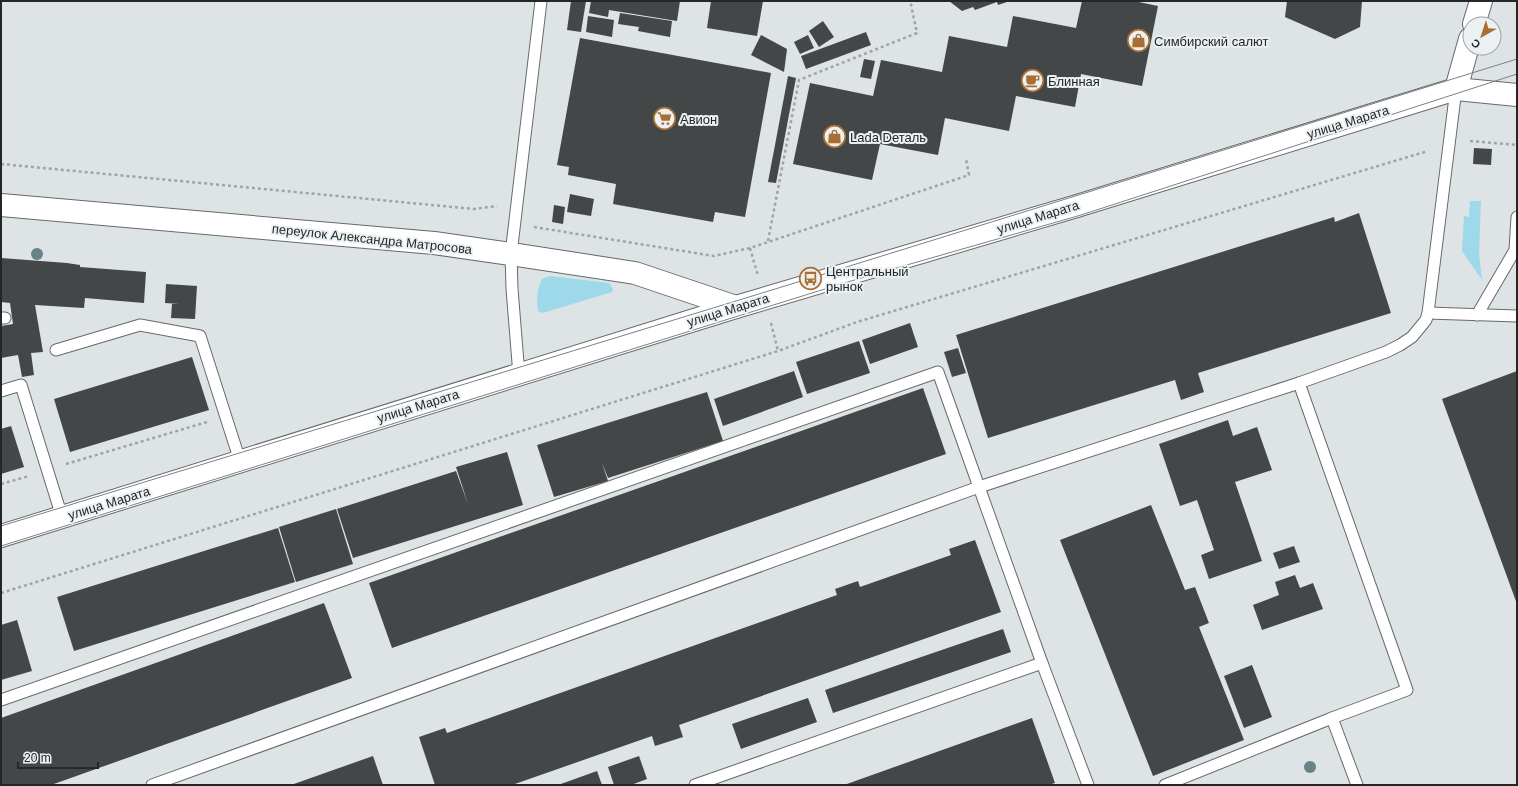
<svg xmlns="http://www.w3.org/2000/svg" width="1518" height="786" viewBox="0 0 1518 786" font-family="Arial,sans-serif">
  <style>
    .green { fill: #9dd9e8 }
    .building { fill: #434748 }
    .lines { fill: none; stroke-linecap: round; stroke-linejoin: round }
    .lane-casing { stroke: #656a6b; stroke-width: 13 }
    .street-casing { stroke: #656a6b; stroke-width: 24 }
    .secondary-casing { stroke: #656a6b; stroke-width: 24 }
    .path { stroke: #a0a4a5; stroke-width: 2.5; stroke-dasharray: 3 3; stroke-linecap: butt }
    .lane { stroke: #fff; stroke-width: 11 }
    .street { stroke: #fff; stroke-width: 22 }
    .secondary { stroke: #fff; stroke-width: 22 }
    .tram { stroke: #7d8082; stroke-width: 1 }
    .tree { fill: #688388 }
    .labels { text-anchor: middle; dominant-baseline: central; stroke-width: 4; stroke-linejoin: round; paint-order: stroke }
    .poi-label { font-size: 13px; fill: #242627; stroke: #ebf1f2; text-anchor: start }
    .street-label { font-size: 13px; fill: #242627; stroke: #ebf1f2 }
  </style>
  <rect width="100%" height="100%" fill="#dee3e5"/>
  <!-- green -->
  <g class="green">
    <path d="M1470,201H1481L1479,253L1482,280L1462,251L1464,216L1469,217Z"/>
    <path d="M550,276L609,283L613,289L612,292L543,313L538,311C536,299 537,290 542,279Z"/>
  </g>
  <!-- building -->
  <g class="building">
    <path d="M571,1H586L581,32L567,30Z"/>
    <path d="M591,1H680L677,21L609,10L608,17L589,13Z"/>
    <path d="M711,1H763L757,36L707,28Z"/>
    <path d="M949,1H1010L998,5L997,2L975,10L973,7L962,11Z"/>
    <path d="M1082,1H1134L1158,6L1142,86L1081,74L1075,107L1016,96L1009,131L945,118L938,155L880,144L872,180L793,164L810,83L873,96L881,60L942,72L949,36L1007,47L1013,16L1076,28Z"/>
    <path d="M1287,1H1362L1360,27L1335,39L1285,17Z"/>
    <path d="M620,13L672,21L670,37L638,31L639,27L618,24Z"/>
    <path d="M588,16L614,20L612,37L586,32Z"/>
    <path d="M823,21L834,37L819,47L809,31Z"/>
    <path d="M866,32L871,45L806,69L801,56Z"/>
    <path d="M761,35L787,49L784,72L751,55Z"/>
    <path d="M808,35L814,48L800,54L794,42Z"/>
    <path d="M580,38L771,73L745,217L715,212L713,222L613,204L616,184L568,175L569,167L557,165Z"/>
    <path d="M864,59L875,61L871,79L860,77Z"/>
    <path d="M788,76L796,78L776,183L768,182Z"/>
    <path d="M1474,148L1492,149L1491,165L1473,164Z"/>
    <path d="M570,194L594,199L591,216L567,212Z"/>
    <path d="M554,205L565,207L563,224L552,222Z"/>
    <path d="M1359,213L1391,313L1198,373L1204,392L1181,400L1175,380L988,438L956,335L1334,217L1335,222Z"/>
    <path d="M1,258L67,263L80,265V267L146,272L144,303L85,298L84,308L35,305L43,352L31,353L34,375L22,377L18,355L1,358V326L13,324L10,303L1,302Z"/>
    <path d="M166,284L197,286L195,319L171,318L172,304H179L165,303Z"/>
    <path d="M910,323L918,347L870,364L862,340Z"/>
    <path d="M859,341L870,373L807,394L796,362Z"/>
    <path d="M958,348L966,373L952,377L944,352Z"/>
    <path d="M192,357L209,410L70,452L54,399Z"/>
    <path d="M794,371L803,397L723,426L714,399Z"/>
    <path d="M1517,371V604L1442,399Z"/>
    <path d="M923,388L946,454L392,648L369,583Z"/>
    <path d="M707,392L723,441L608,478L602,463L608,481L554,497L537,445Z"/>
    <path d="M1228,420L1233,436L1257,427L1272,470L1235,482L1262,561L1209,579L1201,555L1214,550L1197,500L1180,506L1159,444Z"/>
    <path d="M11,426L24,467L1,474V429Z"/>
    <path d="M507,452L523,505L353,558L337,509L456,471L468,504L456,467Z"/>
    <path d="M1151,505L1185,590L1195,587L1209,623L1199,627L1244,740L1153,776L1060,540Z"/>
    <path d="M336,509L353,564L296,582L279,527Z"/>
    <path d="M278,528L295,582L74,651L57,597Z"/>
    <path d="M975,540L1001,612L679,725L683,737L655,746L652,736L512,785H435L419,737L445,728L447,733L837,595L835,589L858,581L860,587L951,555L949,549Z"/>
    <path d="M1294,546L1300,562L1279,569L1273,553Z"/>
    <path d="M1295,575L1300,588L1313,583L1323,609L1262,630L1253,605L1279,595L1275,582Z"/>
    <path d="M324,603L352,678L51,785H1V718Z"/>
    <path d="M17,620L32,671L1,680V625Z"/>
    <path d="M1003,629L1011,652L833,713L825,690Z"/>
    <path d="M1252,665L1272,717L1244,728L1224,676Z"/>
    <path d="M808,698L817,722L741,749L732,724Z"/>
    <path d="M1032,718L1055,783L1048,785H844Z"/>
    <path d="M373,756L383,785H291Z"/>
    <path d="M639,756L647,779L631,785H614L608,767Z"/>
    <path d="M597,771L602,785H558Z"/>
  </g>
  <g class="lines">
    <defs>
      <g id="lane">
        <path d="M1428,313L1517,316"/>
        <path d="M1477,315L1515,250L1517,217"/>
        <path d="M1,318H5"/>
        <path d="M56,350L140,325L200,336L240,461"/>
        <path d="M519,375L512,289L511,254L541,1"/>
        <path d="M1,391L21,385L62,517"/>
        <path d="M1042,663L1088,785"/>
        <path d="M1,700L938,372L979,487L1299,383L1386,352L1400,345L1412,337L1426,320L1428,313L1456,89"/>
        <path d="M1332,718L1357,785"/>
        <path d="M152,785L979,487L1042,663L695,785"/>
        <path d="M1165,785L1332,718L1407,690L1299,383"/>
      </g>
      <g id="street">
        <path d="M1474,24L1481,1"/>
        <path d="M1456,89L1470,39"/>
        <path d="M1,205L434,243L511,254L635,273L736,307"/>
      </g>
      <path id="secondary" d="M1,536L736,307L1077,206L1456,89L1517,95"/>
    </defs>
    <!-- lane casing -->
    <use href="#lane" class="lane-casing"/>
    <!-- street casing -->
    <use href="#street" class="street-casing"/>
    <!-- secondary casing -->
    <use href="#secondary" class="secondary-casing"/>
    <!-- path -->
    <g class="path">
      <path d="M1470,141L1517,145"/>
      <path d="M1,164L474,209L497,206"/>
      <path d="M534,227L714,256L750,248L969,175L966,159"/>
      <path d="M768,241L799,80L917,33L911,5L913,1"/>
      <path d="M750,248L758,276"/>
      <path d="M771,323L778,351"/>
      <path d="M66,464L207,422"/>
      <path d="M1,484L29,476"/>
      <path d="M1,593L778,351L857,322L1428,151"/>
    </g>
    <!-- lane -->
    <use href="#lane" class="lane"/>
    <!-- street -->
    <use href="#street" class="street"/>
    <!-- secondary -->
    <use href="#secondary" class="secondary"/>
    <!-- tram -->
    <g class="tram">
      <path d="M1,526L811,278L1517,59"/>
      <path d="M1,546L844,283L1081,215L1517,74"/>
    </g>
  </g>
  <!-- trees -->
  <g class="tree">
    <circle cx="37" cy="254" r="6"/>
    <circle cx="1310" cy="767" r="6"/>
  </g>
  <!-- icons -->
  <defs>
    <symbol id="shop-ring" viewBox="-11 -11 22 22"><circle r="9.5" fill="#ebf1f2" stroke="#aa6e30" stroke-width="1.5"/><path d="M-5-2.5h2.3a2.7 3.5 0 0 1 5.4 0H5L5.5 6h-11ZM-1.5-2.5h3a1.5 2.3 0 0 0-3 0Z" fill="#aa6e30"/></symbol>
    <symbol id="cafe-ring" viewBox="-11 -11 22 22"><circle r="9.5" fill="#ebf1f2" stroke="#aa6e30" stroke-width="1.5"/><path d="M-5.5-4.5H6V0H3Q3 3.5 0 3.5H-2.5Q-5.5 3.5-5.5 0ZM3-3.2v2h1.7v-2ZM-6 4.5H4V6H-6Z" fill="#aa6e30"/></symbol>
    <symbol id="supermarket-ring" viewBox="-11 -11 22 22"><circle r="9.5" fill="#ebf1f2" stroke="#aa6e30" stroke-width="1.5"/><path d="M-6-5.5h2.5l.6 2H6L4.5 2H-2.5L-4.4-4H-6ZM-1.5 3.2a1.3 1.3 0 1 0 .1 0ZM3 3.2a1.3 1.3 0 1 0 .1 0Z" fill="#aa6e30"/></symbol>
    <symbol id="bus-ring" viewBox="-11 -11 22 22"><circle r="9.5" fill="#ebf1f2" stroke="#aa6e30" stroke-width="1.5"/><path d="M-5-6H5V4H4V6H2V4H-2V6H-4V4H-5ZM-3.5-4V0h7V-4ZM-3.5 1.2v1.5H-2V1.2ZM2 1.2v1.5H3.5V1.2Z" fill="#aa6e30"/></symbol>
  </defs>
  <g fill-rule="evenodd">
    <use href="#shop-ring" x="1126" y="28" width="25" height="25"/>
    <use href="#cafe-ring" x="1020" y="68" width="25" height="25"/>
    <use href="#supermarket-ring" x="652" y="106" width="25" height="25"/>
    <use href="#shop-ring" x="822" y="124" width="25" height="25"/>
    <use href="#bus-ring" x="798" y="266" width="25" height="25"/>
  </g>
  <g class="labels">
    <!-- poi labels -->
    <g class="poi-label">
      <text x="1154" y="41">Симбирский салют</text>
      <text x="1048" y="81">Блинная</text>
      <text x="680" y="119">Авион</text>
      <text x="850" y="137">Lada Dеталь</text>
      <text x="826" y="271">Центральный<tspan x="826" dy="15">рынок</tspan></text>
    </g>
    <!-- street labels -->
    <g class="street-label">
      <text transform="translate(1348 122) rotate(-17)">улица Марата</text>
      <text transform="translate(1038 217) rotate(-17)">улица Марата</text>
      <text transform="translate(372 239) rotate(6)">переулок Александра Матросова</text>
      <text transform="translate(728 310) rotate(-17)">улица Марата</text>
      <text transform="translate(418 406) rotate(-17)">улица Марата</text>
      <text transform="translate(109 503) rotate(-17)">улица Марата</text>
    </g>
  </g>
  <!-- border -->
  <rect width="1518" height="786" fill="none" stroke="#242627" stroke-width="4"/>
  <!-- north arrow -->
  <g transform="translate(1482 36) rotate(219)"><circle r="19" fill="#ebf1f2" stroke="#9ba0a1"/>
  <path d="M0-3L7 15L0 10L-7 15Z" fill="#aa6e30"/>
  <text y="-6" font-size="11" font-weight="bold" text-anchor="middle" fill="#242627">С</text>
  </g>
  <!-- scale -->
  <path d="M18 762v6h80v-6" fill="none" stroke="#242627" stroke-width="2"/>
  <text x="24" y="762" font-size="12" fill="#242627" stroke="#ebf1f2" stroke-width="3" paint-order="stroke">20 m</text>
</svg>
